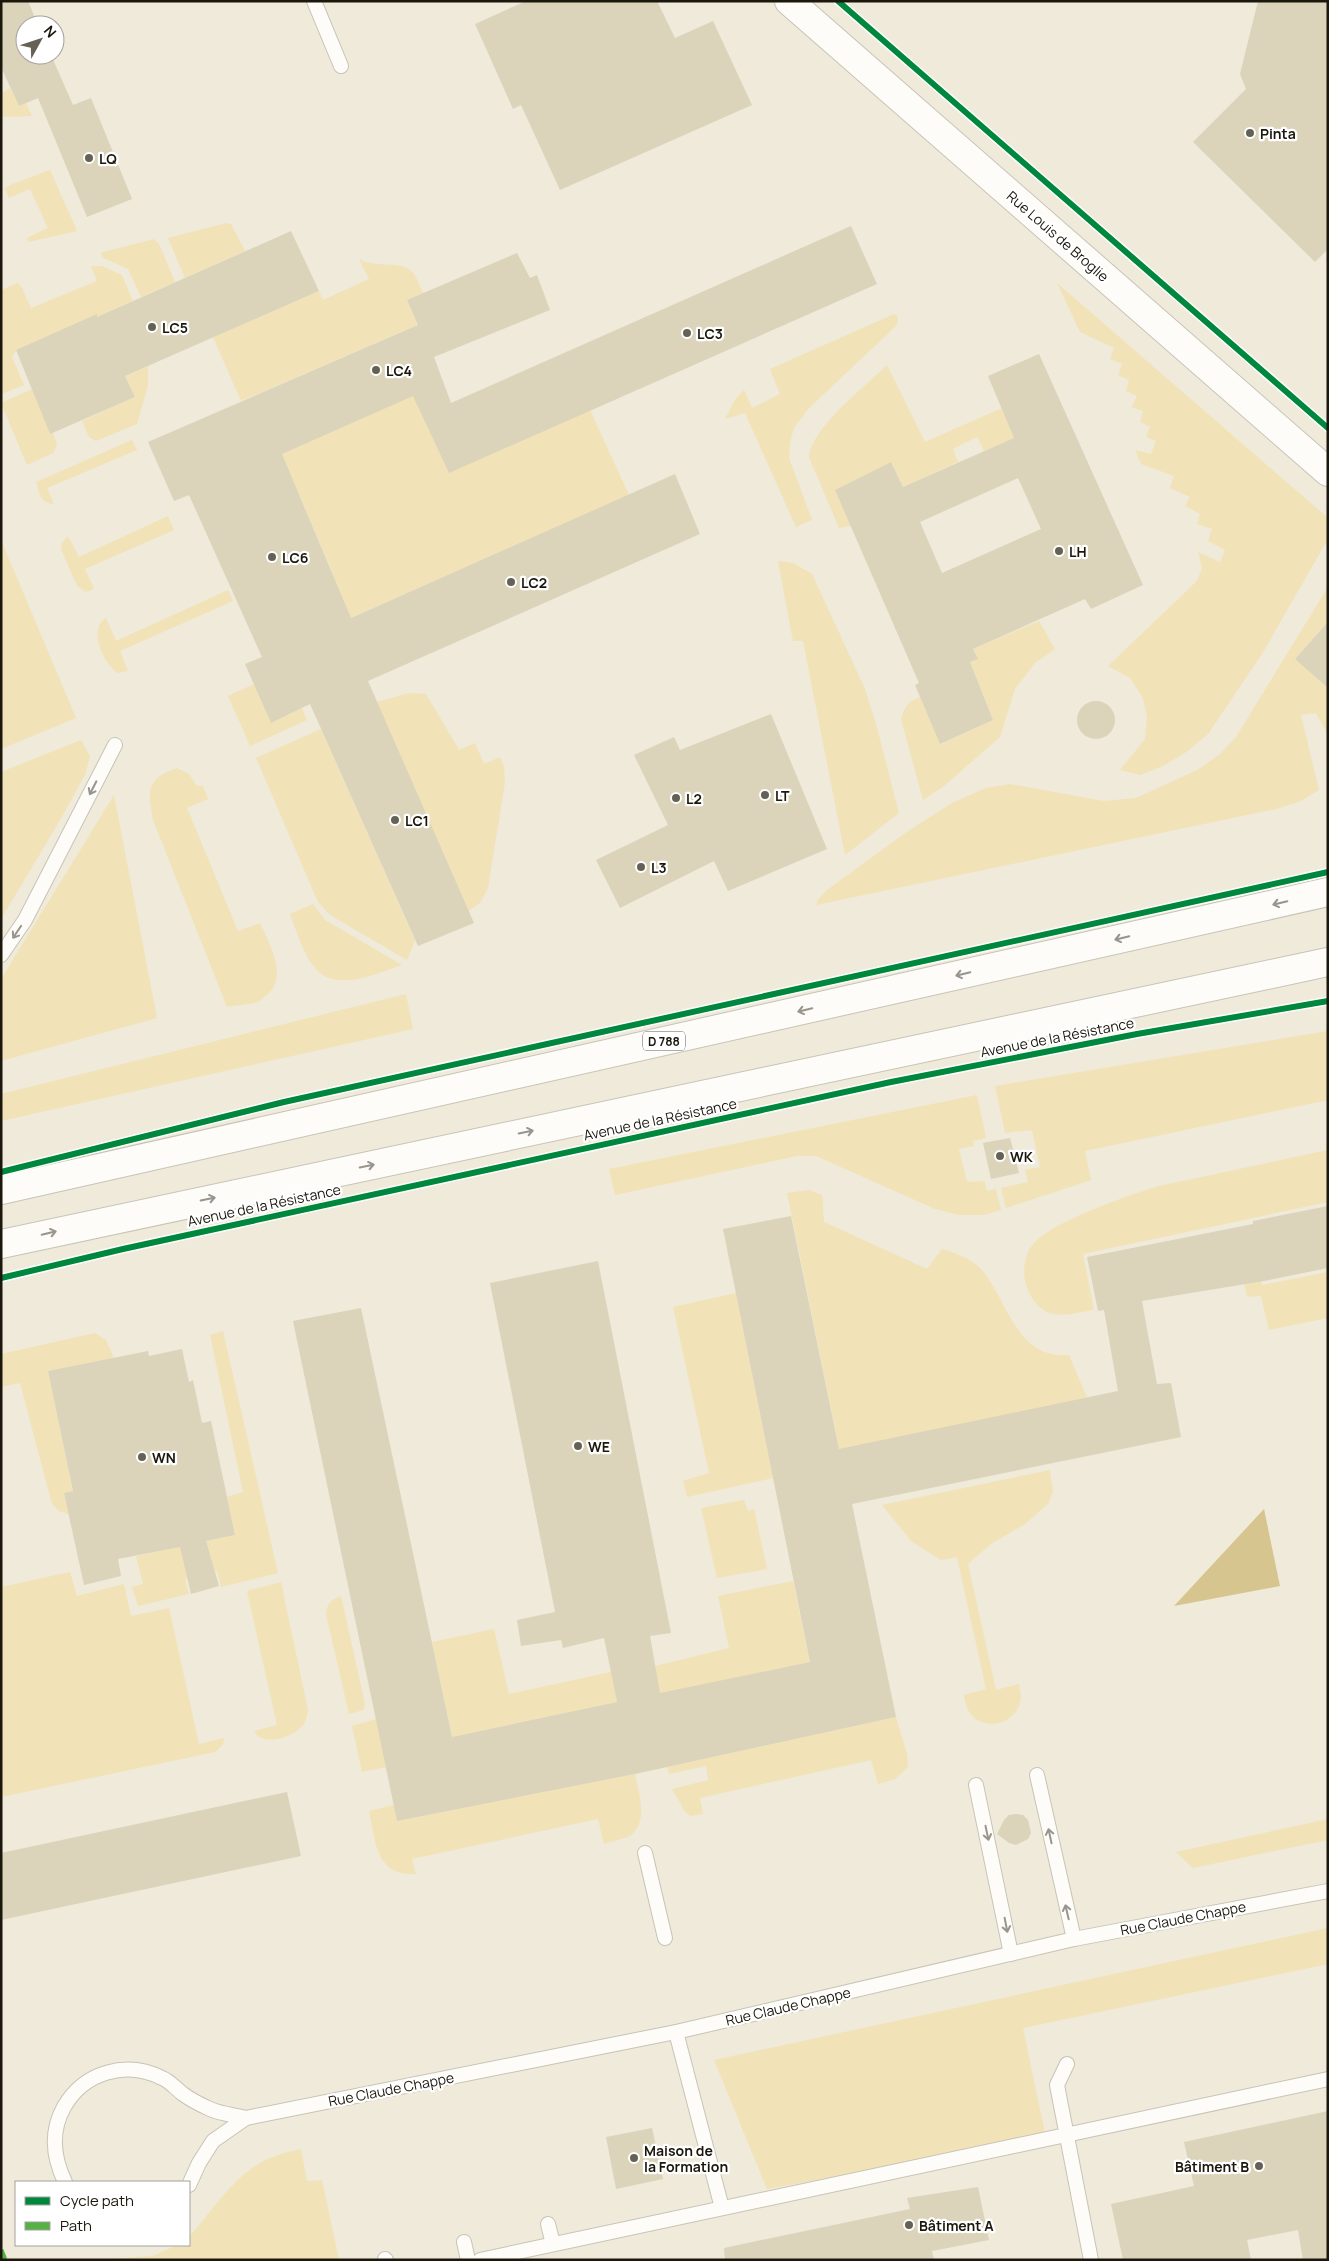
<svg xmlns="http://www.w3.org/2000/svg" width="1329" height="2261" viewBox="0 0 1329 2261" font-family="Manrope,sans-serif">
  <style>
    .green { fill: #f1e3b7 }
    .forest { fill: #d6c58e }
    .building { fill: #dbd4bb; fill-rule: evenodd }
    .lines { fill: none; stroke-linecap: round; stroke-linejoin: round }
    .lane-casing { stroke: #c7c4b6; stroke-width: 16 }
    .secondary-casing { stroke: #c7c4b6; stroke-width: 30 }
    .primary-casing { stroke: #c7c4b6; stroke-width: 30 }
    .lane { stroke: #fdfcf9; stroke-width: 14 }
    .secondary { stroke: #fdfcf9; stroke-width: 28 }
    .primary { stroke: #fdfcf9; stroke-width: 28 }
    .quiet { stroke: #55b144; stroke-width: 5; stroke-dasharray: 10 5; stroke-linecap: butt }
    .cycleway-casing { stroke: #fff; stroke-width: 9 }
    .cycleway { stroke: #00873e; stroke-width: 6 }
    .oneway { stroke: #97958e }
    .poi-dot { fill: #656154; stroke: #fff; stroke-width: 2 }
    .labels { text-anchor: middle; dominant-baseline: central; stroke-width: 4.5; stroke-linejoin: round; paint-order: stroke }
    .shield { fill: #fff; stroke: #5f5d55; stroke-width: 1 }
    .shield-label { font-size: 12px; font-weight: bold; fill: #1b170c }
    .poi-label { font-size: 14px; font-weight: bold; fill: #1b170c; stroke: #fff; text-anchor: start }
    .street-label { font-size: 14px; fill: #1b170c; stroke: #fff }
  </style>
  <rect width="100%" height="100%" fill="#efead9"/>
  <!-- green -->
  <g class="green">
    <path d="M10,88L19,106L26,103L32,116L1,117V94Z"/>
    <path d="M50,170L77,231L29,242L27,238L48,228L30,189L9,198L5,189L10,185Z"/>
    <path d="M226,223L231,224L245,251L185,278L168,238Z"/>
    <path d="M154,239L159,244L175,282L141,297L128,269L103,258L101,254L103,252Z"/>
    <path d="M359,259C376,269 404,259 414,274C418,280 420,287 423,293L407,300L418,325L241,401L213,337L319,291L323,300L369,279Z"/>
    <path d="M91,266H102L122,275L133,301L97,317V315L16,350L12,357L24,385L1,394V290L18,283L22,288L31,308L97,281Z"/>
    <path d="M1057,283L1328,518V539L1262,654L1208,734L1188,751L1163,766L1140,775L1120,770L1145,739L1147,717L1143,698L1130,678L1108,666L1197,581L1202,568L1198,552L1220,562L1225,550L1208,541L1212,529L1197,524L1200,514L1185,506L1190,497L1170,488L1174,476L1141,464L1135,450L1151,454L1156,441L1146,437L1150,427L1140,422L1143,411L1132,407L1137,396L1126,391L1129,380L1118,375L1122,364L1110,359L1114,348L1080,332Z"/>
    <path d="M894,314L897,316L898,321L895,327L808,409L794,428L790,442L789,458L812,520L796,527L745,413L725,419L736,398L744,390L752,408L780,394L770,369Z"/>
    <path d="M887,365L925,442L1002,408L1014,438L984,451L977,437L953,449L958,462L903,487L891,462L836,490L851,526L839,528L809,457C812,427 865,387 887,365Z"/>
    <path d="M148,366V385L137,424L96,441L89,437L82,421L135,397L125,376Z"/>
    <path d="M32,389L50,434L53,433L57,445L53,453L27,465L1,403Z"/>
    <path d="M423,391L431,413L590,410L629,495L323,630L307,591L334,577L300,496L251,467Z"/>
    <path d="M132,440L137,450L47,488L54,504C40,503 40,494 36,482Z"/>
    <path d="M168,516L174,530L85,569L94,589L86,592L77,586L61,549L62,543L68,536L79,557Z"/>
    <path d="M1,540L76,718L1,749Z"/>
    <path d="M778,561L793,563L812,574L865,689L876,724L899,813L845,855L803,641H793Z"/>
    <path d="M1328,587V622L1295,659L1328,688V735L1316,713L1301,715L1319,790L1299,802L1276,809L816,905L818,899L827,890L908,831L954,802L986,788L1010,784L1104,801L1136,798L1197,770L1219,755L1236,737Z"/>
    <path d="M228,590L233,601L120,651L128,671L118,673C104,665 87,628 106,618L116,641Z"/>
    <path d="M1039,621L1055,649L1035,663L1015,689L1000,737L944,786L923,800L901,719C904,707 908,702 920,697L941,744L993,720L970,662L978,659L973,649Z"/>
    <path d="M254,684L271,723L302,708L307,720L250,746L228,696Z"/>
    <path d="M409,693L426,694L459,750L475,743L484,764L500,757L504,766L505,782L488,888L480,903L468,911L377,702Z"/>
    <path d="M321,729L415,940L407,960L330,915L318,902L256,758Z"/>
    <path d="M81,740L90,756L85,775L59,822L1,919V772Z"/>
    <path d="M177,768L189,774L197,786H203L208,799L187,808L238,931L260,923C269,944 289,976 267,995C264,997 261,1000 258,1002C248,1005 237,1005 227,1007L153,820C148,791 145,779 177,768Z"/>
    <path d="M114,795L157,1018L1,1061V979Z"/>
    <path d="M313,904L325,920L402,965C375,974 332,995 312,964C302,950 296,930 290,914Z"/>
    <path d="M406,994L413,1029L1,1121V1094Z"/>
    <path d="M1328,1031V1100L1085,1151L1091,1180L1006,1208L1001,1188L1028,1182L1025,1170L1040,1167L1032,1130L1005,1133L995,1086Z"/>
    <path d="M977,1095L986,1138L973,1141L974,1146L959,1149L967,1182L984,1181L987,1191L996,1189L1001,1210L984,1215H959L935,1209L816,1156H797L615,1195L609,1169Z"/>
    <path d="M1328,1150V1202L1083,1254L1094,1310C1079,1312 1060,1319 1045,1311C1023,1298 1017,1262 1034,1243C1054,1221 1129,1195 1159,1186Z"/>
    <path d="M809,1190L822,1195L824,1222L927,1269L942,1249C958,1254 975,1260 985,1274C1009,1306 1018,1359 1069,1355L1087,1397L842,1462L787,1193Z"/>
    <path d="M1328,1272V1318L1269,1330L1261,1296L1247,1297L1244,1283L1261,1280L1262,1285Z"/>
    <path d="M736,1293L773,1478L687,1497L683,1481L709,1473L673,1307Z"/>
    <path d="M223,1331L278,1573L221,1587L217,1571L185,1580L189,1594L138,1606L132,1587L143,1584L136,1556L235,1535L227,1497L243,1492L210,1335Z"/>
    <path d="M95,1333L106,1340L114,1358L48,1371L73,1491L64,1493L69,1514L59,1511L52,1504L20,1383L1,1387V1354Z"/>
    <path d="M1050,1470L1053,1492L1048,1504L1025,1524L991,1544L968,1564L996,1690L1019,1684C1020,1690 1022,1697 1020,1703C1013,1726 980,1732 968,1710C966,1706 965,1700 964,1695L986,1689L957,1557L941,1560L911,1541L882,1505Z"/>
    <path d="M744,1500L748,1511L754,1509L767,1569L717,1578L701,1508Z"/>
    <path d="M70,1572L77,1596L124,1584L131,1616L169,1608L199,1744L224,1738C224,1745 220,1748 215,1752L1,1797V1587Z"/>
    <path d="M793,1581L810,1662L634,1699L627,1673L729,1648L718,1596Z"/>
    <path d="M281,1582L308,1710C307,1713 307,1719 305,1722C297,1737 263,1748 254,1731L277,1725L247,1591Z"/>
    <path d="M341,1596L365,1704L363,1710L349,1714L326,1614C327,1603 331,1600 341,1596Z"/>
    <path d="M494,1629L509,1694L611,1672L617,1702L452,1737L432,1642Z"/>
    <path d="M896,1717L907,1754L908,1767L895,1779L878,1784L871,1760L700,1798L703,1814L690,1816L684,1810L672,1789L708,1780L706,1766L669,1774L667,1767Z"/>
    <path d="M376,1719L386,1767L362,1772L352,1726Z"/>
    <path d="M635,1774C638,1792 649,1821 631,1835C624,1839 612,1841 604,1844L598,1819L412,1859L416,1874C375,1876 376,1842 369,1811L394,1805L397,1821Z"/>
    <path d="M1328,1819V1840L1193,1868L1176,1852Z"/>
    <path d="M1328,1928V1964L1023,2028L1046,2138L767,2189L714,2060Z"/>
    <path d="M301,2149L307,2181L322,2180L339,2260H98L153,2256L177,2245H189V2236C197,2229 204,2219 211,2210C241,2174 254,2159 301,2149Z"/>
  </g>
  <!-- forest -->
  <path class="forest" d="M1264,1509L1280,1586L1174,1606Z"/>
  <!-- building -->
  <g class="building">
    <path d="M1,1H28L38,25H25V55H51L73,105L91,98L132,199L87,217L38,98L19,106L1,67Z"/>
    <path d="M526,1H657L675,38L713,21L752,105L560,190L521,105L513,109L475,24Z"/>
    <path d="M1258,1H1328V249L1315,262L1193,142L1246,89L1240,74Z"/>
    <path d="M851,226L877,284L449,473L413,396L282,454L351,618L675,474L700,534L368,681L474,923L418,946L310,704L271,723L245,664L262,657L189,495L174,501L148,442L418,325L407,300L517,253L530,278L537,275L550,310L434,357L451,403Z"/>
    <path d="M291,231L319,291L125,376L135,397L50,434L16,350L97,314V317Z"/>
    <path d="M1039,354L1143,585L1091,609L1085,599L973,649L978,659L970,662L993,720L940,744L915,685L919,683L835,490L891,462L903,487L1014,438L988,376ZM1018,478L1041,529L942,573L920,522Z"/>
    <path d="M1328,622V688L1295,659Z"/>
    <circle cx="1096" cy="720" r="19"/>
    <path d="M771,714L827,849L728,891L714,861L620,908L596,860L668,825L634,755L674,737L680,750Z"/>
    <path d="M1010,1138L1019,1173L991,1179L983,1143Z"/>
    <path d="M1328,1206V1268L1264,1281L1142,1301L1157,1384L1171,1383L1181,1437L852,1504L896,1717L635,1774L397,1821L293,1321L361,1308L452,1737L617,1702L604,1638L563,1648L561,1640L521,1646L517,1620L555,1612L490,1283L598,1261L671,1633L650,1636L660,1693L810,1662L723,1229L791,1216L839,1449L1118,1391L1104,1310L1098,1311L1087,1257L1253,1224V1221Z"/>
    <path d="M182,1349L189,1382L193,1380L202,1423L211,1421L235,1535L206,1541L219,1586L191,1594L180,1547L118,1559L121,1576L84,1585L64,1493L73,1491L48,1371L148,1351L149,1356Z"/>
    <path d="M287,1792L301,1856L1,1920V1853Z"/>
    <path d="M1016,1814L1023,1815L1028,1820L1031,1833L1028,1839L1016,1845L1009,1843L997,1834L1004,1820L1009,1815Z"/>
    <path d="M1328,2111V2260H1303L1298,2230L1247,2240L1251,2260H1123L1111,2204L1194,2186L1184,2142Z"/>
    <path d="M652,2128L663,2179L616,2189L606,2137Z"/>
    <path d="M978,2187L989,2240L932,2251L934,2260H725L724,2248L910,2209L907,2198Z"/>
  </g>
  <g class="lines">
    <defs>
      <g id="lane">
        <path d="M314,1L341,66"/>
        <path d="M1,955L25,920L115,745"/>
        <path d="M1037,1775L1074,1939"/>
        <path d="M976,1785L1011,1954"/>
        <path d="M645,1853L665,1938"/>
        <path d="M676,2032L722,2208"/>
        <path d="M1067,2064L1057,2085L1091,2260"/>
        <path d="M246,2118L676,2032L1074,1939L1328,1891"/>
        <path d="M65,2182C53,2157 50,2132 64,2107C84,2072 126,2060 162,2078C170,2081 176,2089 183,2094C191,2100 201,2105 210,2109C221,2114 235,2115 246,2118L213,2141L199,2163L189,2185"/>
        <path d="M548,2224L553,2244"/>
        <path d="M464,2242L468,2260"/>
        <path d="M385,2259L386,2260"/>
        <path d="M480,2260L1328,2079"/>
      </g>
      <path id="secondary" d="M789,1L1328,472"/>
      <g id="primary">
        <path d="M1,1190L1328,892"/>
        <path d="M1,1244L1328,962"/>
      </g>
    </defs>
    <!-- lane casing -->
    <use href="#lane" class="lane-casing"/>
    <!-- secondary casing -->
    <use href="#secondary" class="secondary-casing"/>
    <!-- primary casing -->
    <use href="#primary" class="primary-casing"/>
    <!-- lane -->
    <use href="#lane" class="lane"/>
    <!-- secondary -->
    <use href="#secondary" class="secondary"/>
    <!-- primary -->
    <use href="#primary" class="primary"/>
    <!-- quiet -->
    <path class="quiet" d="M1,2250L5,2260"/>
    <defs>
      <g id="cycleway">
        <path d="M838,1L1328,428"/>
        <path d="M1,1172L284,1102L1328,872"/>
        <path d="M1,1278L123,1249L891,1082L1137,1034L1328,1001"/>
      </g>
    </defs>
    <!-- cycleway casing -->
    <use href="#cycleway" class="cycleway-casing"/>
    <!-- cycleway -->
    <use href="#cycleway" class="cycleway"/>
  </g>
  <!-- one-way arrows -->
  <defs><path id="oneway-shaft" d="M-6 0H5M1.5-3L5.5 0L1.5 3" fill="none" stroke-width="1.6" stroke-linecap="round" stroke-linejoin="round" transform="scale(1.25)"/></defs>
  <g class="oneway">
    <use href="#oneway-shaft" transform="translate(93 788) rotate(117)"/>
    <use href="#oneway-shaft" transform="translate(1280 903) rotate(167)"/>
    <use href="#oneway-shaft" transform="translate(17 932) rotate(124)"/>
    <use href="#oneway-shaft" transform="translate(1122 938) rotate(167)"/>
    <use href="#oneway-shaft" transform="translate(963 974) rotate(167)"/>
    <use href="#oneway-shaft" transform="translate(805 1010) rotate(167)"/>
    <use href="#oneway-shaft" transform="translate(526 1132) rotate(-12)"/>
    <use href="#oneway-shaft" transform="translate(367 1166) rotate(-12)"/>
    <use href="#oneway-shaft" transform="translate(208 1199) rotate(-12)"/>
    <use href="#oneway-shaft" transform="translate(49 1233) rotate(-13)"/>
    <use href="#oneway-shaft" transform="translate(987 1833) rotate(78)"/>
    <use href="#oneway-shaft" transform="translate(1050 1836) rotate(-102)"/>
    <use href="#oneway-shaft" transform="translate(1067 1912) rotate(-103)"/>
    <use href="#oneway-shaft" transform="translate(1006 1925) rotate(79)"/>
  </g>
  <!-- markers -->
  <g class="poi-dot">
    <circle cx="1250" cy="133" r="5"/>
    <circle cx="89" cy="158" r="5"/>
    <circle cx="152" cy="327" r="5"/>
    <circle cx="687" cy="333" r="5"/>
    <circle cx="376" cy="370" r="5"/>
    <circle cx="1059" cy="551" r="5"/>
    <circle cx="272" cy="557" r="5"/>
    <circle cx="511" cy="582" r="5"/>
    <circle cx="765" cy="795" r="5"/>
    <circle cx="676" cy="798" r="5"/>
    <circle cx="395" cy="820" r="5"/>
    <circle cx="641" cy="867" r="5"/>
    <circle cx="1000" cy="1156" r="5"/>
    <circle cx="578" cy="1446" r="5"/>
    <circle cx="142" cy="1457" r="5"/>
    <circle cx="634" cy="2158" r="5"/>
    <circle cx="1259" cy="2166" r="5"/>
    <circle cx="909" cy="2225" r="5"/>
  </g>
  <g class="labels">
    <!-- shield labels -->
    <rect class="shield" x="643" y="1031.5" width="42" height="19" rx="4"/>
    <g class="shield-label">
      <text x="664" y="1041">D 788</text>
    </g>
    <!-- poi labels -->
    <g class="poi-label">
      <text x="1260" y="133">Pinta</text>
      <text x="99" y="158">LQ</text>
      <text x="162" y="327">LC5</text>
      <text x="697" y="333">LC3</text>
      <text x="386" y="370">LC4</text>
      <text x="1069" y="551">LH</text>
      <text x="282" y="557">LC6</text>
      <text x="521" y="582">LC2</text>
      <text x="775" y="795">LT</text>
      <text x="686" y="798">L2</text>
      <text x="405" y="820">LC1</text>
      <text x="651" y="867">L3</text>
      <text x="1010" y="1156">WK</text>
      <text x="588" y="1446">WE</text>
      <text x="152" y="1457">WN</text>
      <text x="644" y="2150">Maison de<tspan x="644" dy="16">la Formation</tspan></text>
      <text x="1249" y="2166" text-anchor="end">Bâtiment B</text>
      <text x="919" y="2225">Bâtiment A</text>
    </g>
    <!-- street labels -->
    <g class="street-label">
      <text transform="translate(1058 236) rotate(41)">Rue Louis de Broglie</text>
      <text transform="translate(1057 1037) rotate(-11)">Avenue de la Résistance</text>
      <text transform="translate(660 1119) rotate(-12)">Avenue de la Résistance</text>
      <text transform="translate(264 1205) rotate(-12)">Avenue de la Résistance</text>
      <text transform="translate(1183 1918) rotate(-11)">Rue Claude Chappe</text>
      <text transform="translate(788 2006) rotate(-13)">Rue Claude Chappe</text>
      <text transform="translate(391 2089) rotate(-11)">Rue Claude Chappe</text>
    </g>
  </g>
  <!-- border -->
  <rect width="1329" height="2261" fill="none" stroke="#1b170c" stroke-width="5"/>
  <!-- legend -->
  <rect x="15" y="2181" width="175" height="65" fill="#ffffff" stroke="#a4a29e"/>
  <rect x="25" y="2197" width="25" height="8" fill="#00873e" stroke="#a4a29e"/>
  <text x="60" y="2206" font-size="15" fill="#1b170c">Cycle path</text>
  <rect x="25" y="2222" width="25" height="8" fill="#55b144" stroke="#a4a29e"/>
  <text x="60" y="2231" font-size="15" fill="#1b170c">Path</text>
  <!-- north arrow -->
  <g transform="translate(40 40) rotate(50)"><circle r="24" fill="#ffffff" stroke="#a4a29e"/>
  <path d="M0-4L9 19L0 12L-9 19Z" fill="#656154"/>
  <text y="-8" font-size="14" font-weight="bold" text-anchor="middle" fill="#1b170c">N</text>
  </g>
</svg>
